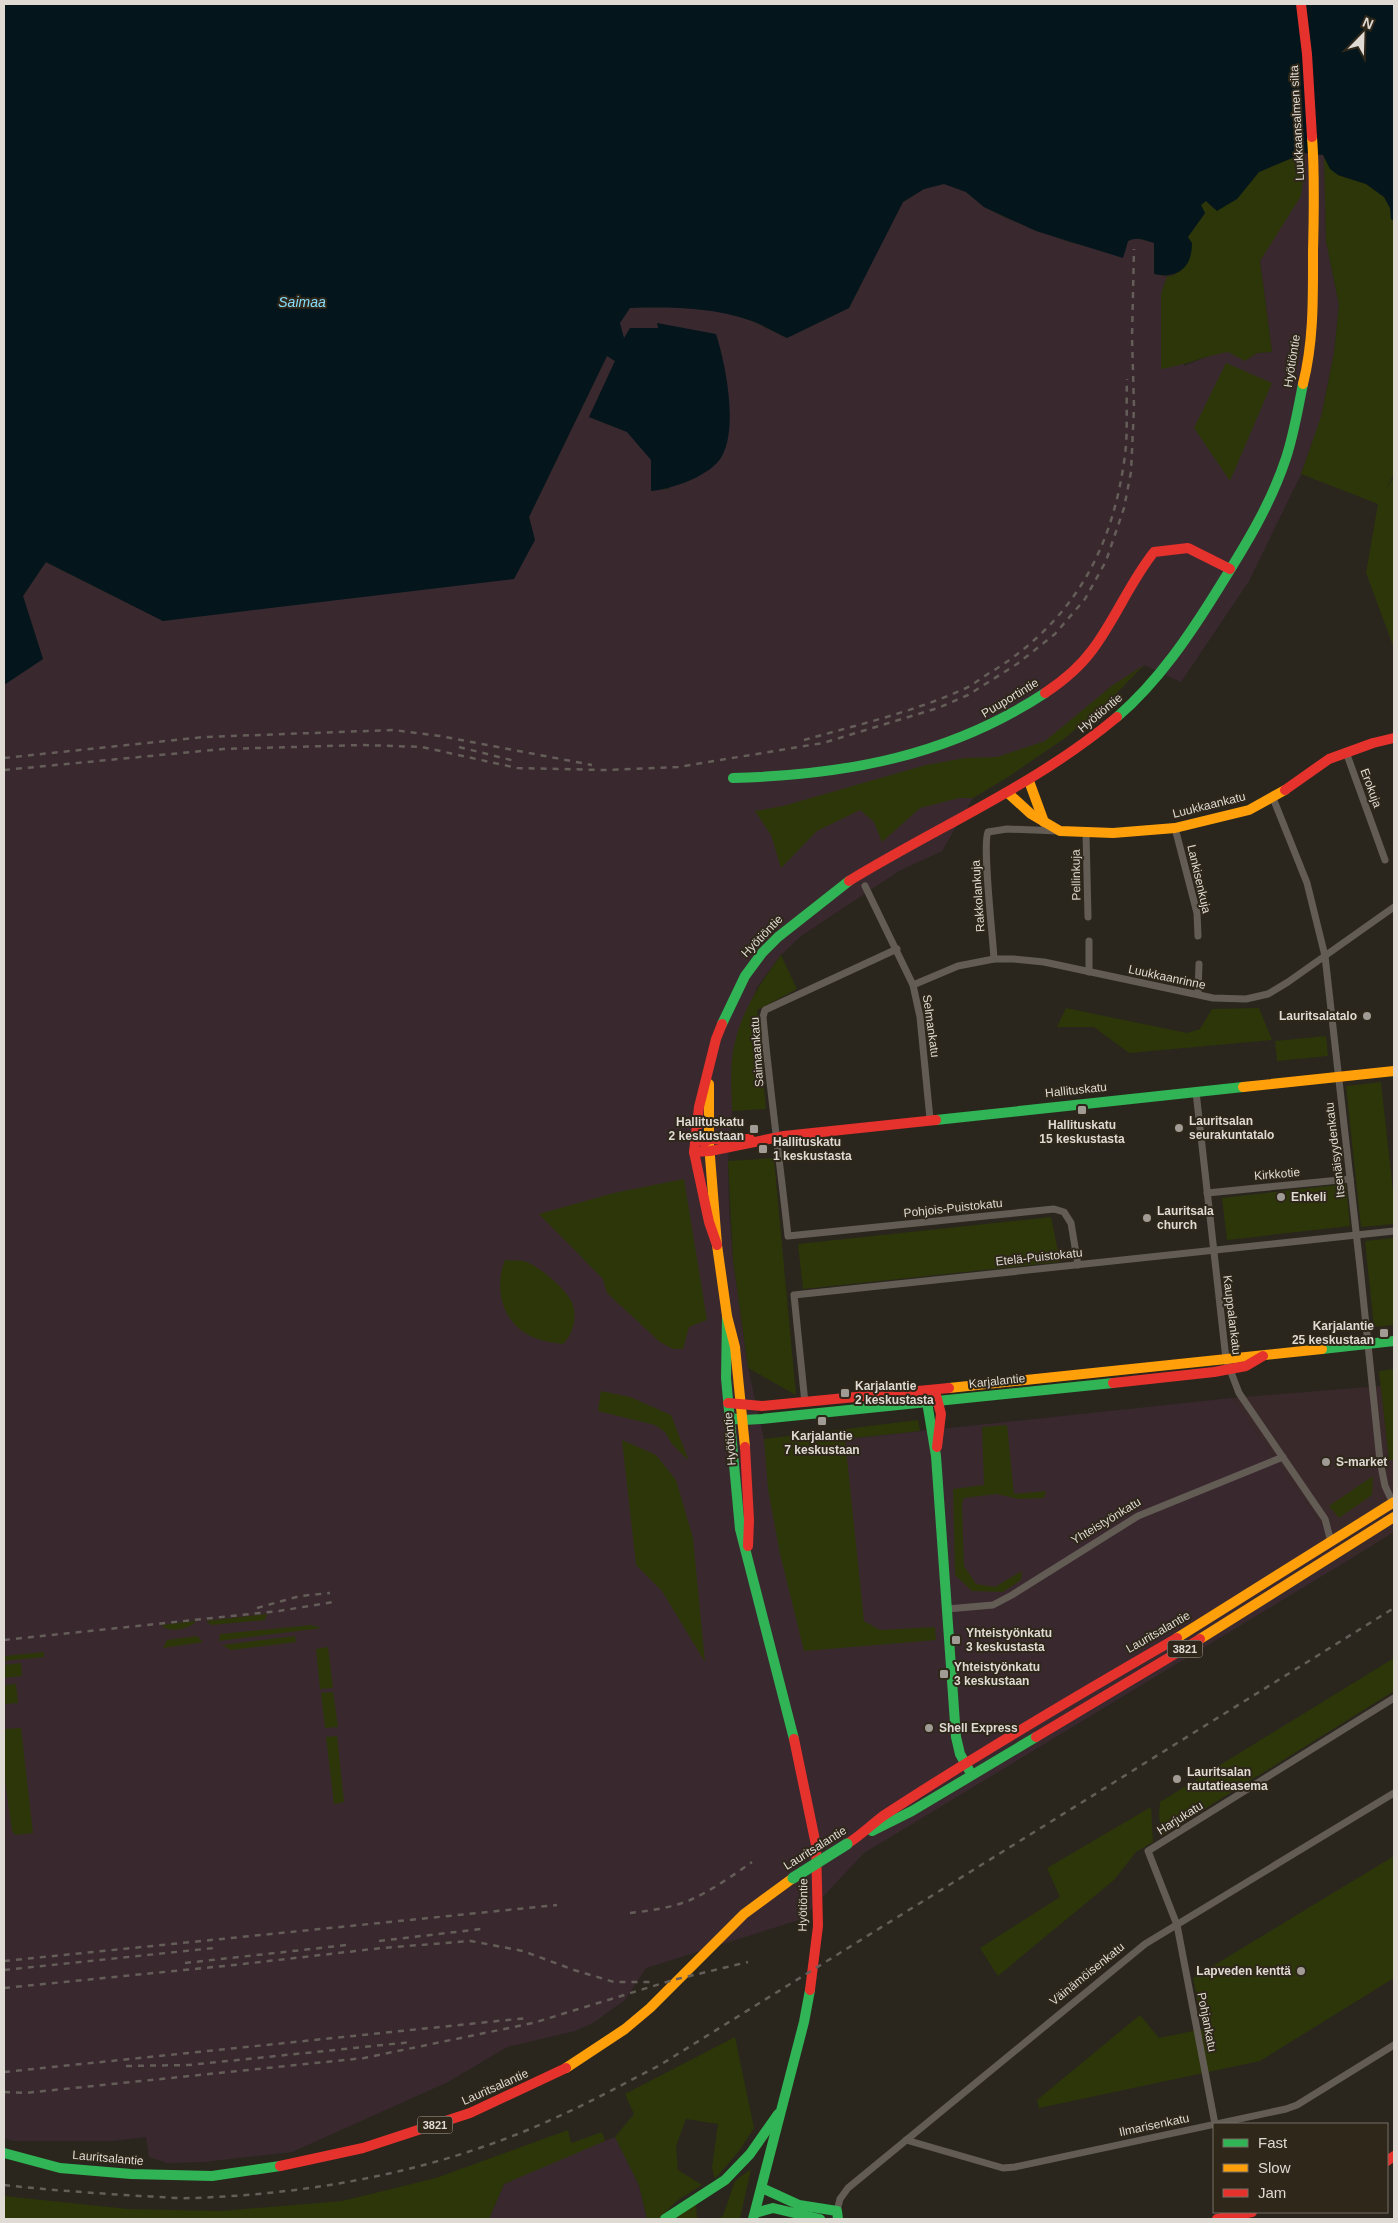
<svg xmlns="http://www.w3.org/2000/svg" width="1398" height="2223" viewBox="0 0 1398 2223" font-family="Helvetica,sans-serif">
  <style>
    .commercial { fill: #3a292a }
    .industrial { fill: #39292f }
    .green { fill: #2c3609 }
    .water { fill: #04161c }
    .lines { fill: none; stroke-linecap: round; stroke-linejoin: round }
    .street { stroke: #635c55; stroke-width: 7 }
    .fast { stroke: #30b455; stroke-width: 10 }
    .slow { stroke: #ff9f0a; stroke-width: 10 }
    .jam { stroke: #e5322d; stroke-width: 10 }
    .rail { stroke: #645d58; stroke-width: 2.5; stroke-dasharray: 6 6; stroke-linecap: butt }
    .fast-bridge { stroke: #30b455; stroke-width: 11 }
    .poi-dot { fill: #a09b94; stroke: #2e271a; stroke-width: 2 }
    .labels { text-anchor: middle; dominant-baseline: central; stroke-width: 4; stroke-linejoin: round; paint-order: stroke }
    .shield { fill: #2e271a; stroke: #aaa49c; stroke-width: 1 }
    .shield-label { font-size: 11px; font-weight: bold; fill: #dfdad3 }
    .street-label { font-size: 12px; fill: #dfdad3; stroke: #2e271a }
    .poi-label { font-size: 12px; font-weight: bold; fill: #dfdad3; stroke: #2e271a; text-anchor: start }
    .water-label { font-size: 14px; font-style: italic; fill: #84dfff; stroke: #2e271a }
  </style>
  <rect width="100%" height="100%" fill="#2a261e"/>
  <!-- commercial -->
  <path class="commercial" d="M1381,1386L1389,1460H1394V1532L1347,1561L1232,1398Z"/>
  <!-- industrial -->
  <g class="industrial">
    <path d="M1304,153L1323,155L1324,157L1326,241L1339,305L1334,353L1321,417L1301,474L1249,581L1181,682L1144,665L1110,700L1065,738L1008,777L973,798L942,851L899,871L801,936L781,955L757,987L732,1060V1111L728,1161L729,1210L733,1260L748,1368L764,1439H845L1232,1398L1347,1561L864,1853L802,1919L646,1968L625,2000L593,2023L575,2031L507,2047L448,2082L292,2152L204,2162L168,2163L149,2157L146,2137L113,2141H13L4,2138V685L43,659L23,596L45,562L163,621L535,540L529,517L607,356L615,361L589,417L627,432L652,460L651,491L670,489L619,323L630,308L673,307L718,311L749,320L787,338L849,308L903,202L924,189L944,184L966,192L984,207L1005,218L1071,243L1125,253L1128,241L1135,238L1154,243V273L1167,277L1161,294L1184,366L1211,355L1228,351L1245,361L1257,353L1272,352L1260,261L1304,173L1296,156Z"/>
    <path d="M615,2137L639,2185L647,2219H489L504,2184L543,2166Z"/>
  </g>
  <!-- green -->
  <g class="green">
    <path d="M1296,156L1304,173L1301,196L1260,261L1272,352L1257,353L1245,361L1228,352C1204,356 1186,365 1161,369V294L1167,277L1175,275L1187,237L1205,214L1201,205L1206,201L1214,209L1237,199L1259,172Z"/>
    <path d="M1324,157L1338,175L1366,184L1384,197L1390,208L1391,219L1394,221V474L1385,491L1394,477V648L1366,573L1378,504L1301,474L1321,417L1334,353L1339,305L1326,241Z"/>
    <path d="M1226,363L1272,383L1230,481L1194,428Z"/>
    <path d="M1144,665L1110,700L1065,738L1008,777L973,798H959L920,808L882,842L874,822L860,810L817,831L781,868L771,835L755,811L783,806L926,765L965,758L997,757L1045,741L1113,685Z"/>
    <path d="M781,955L797,989L757,1010L766,1109L732,1111C732,1094 730,1077 732,1060C736,1020 757,987 781,955Z"/>
    <path d="M1066,1008L1187,1033L1200,1029L1212,1009L1259,1008L1272,1040L1129,1053L1094,1027H1057Z"/>
    <path d="M1326,1036L1328,1056L1277,1061L1275,1041Z"/>
    <path d="M1381,1082L1394,1201V1224L1361,1227L1346,1086Z"/>
    <path d="M774,1158V1159L796,1395L748,1368L733,1260L728,1161Z"/>
    <path d="M684,1179L707,1320L689,1327L683,1349H673L660,1342L607,1293L603,1279L539,1214L614,1193Z"/>
    <path d="M1346,1184L1350,1226L1227,1240L1222,1198Z"/>
    <path d="M1051,1217L1060,1262L803,1289L798,1244Z"/>
    <path d="M1394,1238V1325L1374,1327L1365,1241Z"/>
    <path d="M505,1260C511,1261 518,1260 524,1261C538,1265 569,1291 573,1305C577,1319 573,1334 563,1344C549,1342 534,1340 522,1331C500,1314 495,1285 505,1260Z"/>
    <path d="M1394,1369V1460H1389L1379,1371Z"/>
    <path d="M601,1391L630,1397L671,1415L689,1461L672,1444L665,1432L655,1425L598,1411Z"/>
    <path d="M918,1420L920,1431L845,1439L864,1621L880,1630L935,1627L936,1640L804,1651L780,1554L768,1489L764,1439Z"/>
    <path d="M1007,1425L1014,1494L1046,1491L1044,1498L1019,1499L996,1494L964,1498L962,1504L964,1566L976,1584L995,1587L1022,1571L1021,1580L1003,1592L972,1591L955,1575L953,1489L984,1485L982,1427Z"/>
    <path d="M622,1440L656,1455L676,1480L693,1538L705,1662L662,1591L636,1565Z"/>
    <path d="M1373,1476L1372,1495L1339,1518L1329,1506Z"/>
    <path d="M267,1614L265,1620L211,1625L206,1621Z"/>
    <path d="M196,1621C189,1630 168,1633 161,1625Z"/>
    <path d="M311,1625L322,1628L219,1641L220,1634Z"/>
    <path d="M197,1636L203,1642L163,1648L167,1640Z"/>
    <path d="M295,1636L296,1642L231,1650L222,1645Z"/>
    <path d="M328,1647L333,1688L320,1689L316,1649Z"/>
    <path d="M44,1652V1657L4,1661V1656Z"/>
    <path d="M1394,1658V1691L1161,1836L1159,1814L1160,1802Z"/>
    <path d="M21,1663L22,1676L4,1678V1665Z"/>
    <path d="M16,1684L18,1703L4,1704V1685Z"/>
    <path d="M333,1692L338,1727L325,1728L321,1693Z"/>
    <path d="M21,1728L33,1833L15,1835L12,1831L4,1774V1729Z"/>
    <path d="M337,1736L344,1802L334,1804L326,1737Z"/>
    <path d="M1151,1807L1153,1842L1136,1852L1114,1880L998,1976L980,1948L1060,1897L1047,1868Z"/>
    <path d="M1394,1856V1978L1260,2061L1039,2108L1037,2100L1140,2015L1159,2038L1203,2029L1193,1978Z"/>
    <path d="M735,2037L754,2128L739,2151L715,2179L712,2168L718,2124L686,2119L676,2146L678,2170L702,2185L678,2200L658,2219H647L639,2185L615,2137L634,2114L625,2094Z"/>
    <path d="M568,2130L571,2143L602,2132L605,2141L504,2184L489,2219L4,2218V2196L128,2209L221,2211L342,2201L436,2178Z"/>
    <path d="M751,2169L740,2219H717L723,2216L735,2181Z"/>
    <path d="M696,2205L697,2219H672L675,2216Z"/>
  </g>
  <!-- water -->
  <path class="water" d="M4,4H1394V221L1391,219L1390,208L1384,197L1366,184L1338,175L1330,169L1323,155L1304,153L1259,172L1237,199L1217,211L1206,201L1201,205L1205,213L1188,237L1192,243C1192,268 1178,279 1154,274V243C1144,240 1138,236 1128,241L1123,258L1036,231L984,207L966,192L944,184L924,189L903,202L849,308L787,338C775,332 762,324 749,320C711,307 669,307 630,308L620,323L624,338L630,328H658L657,323L716,334C726,365 738,427 722,456C711,476 672,489 651,491V460L627,432L589,417L615,361L607,356L529,517L535,540L514,579L163,621L46,562L23,596L43,659L4,685Z"/>
  <g class="lines">
    <!-- street -->
    <g class="street">
      <path d="M1346,752L1385,860"/>
      <path d="M1273,798L1307,883L1325,956L1360,1267L1380,1461L1385,1486L1394,1505"/>
      <path d="M1175,828L1197,913L1198,936"/>
      <path d="M1086,833L1088,917"/>
      <path d="M865,886L913,985L920,1017L930,1119"/>
      <path d="M1089,941V972"/>
      <path d="M897,949L765,1010L763,1017C770,1090 780,1163 788,1236L1054,1209L1064,1212L1071,1223L1078,1265"/>
      <path d="M994,959C993,938 982,844 988,832L1007,829L1058,831"/>
      <path d="M913,985L958,966L994,959H1014L1044,962L1213,998L1246,999L1268,994L1288,982L1394,907"/>
      <path d="M1198,994L1199,964"/>
      <path d="M1196,1092L1226,1359L1239,1393L1325,1519L1331,1542"/>
      <path d="M1207,1193L1350,1179"/>
      <path d="M805,1403L794,1295L1394,1231"/>
      <path d="M947,1609L993,1605L1012,1595L1138,1516L1283,1457"/>
      <path d="M1215,2124L1177,1925L1148,1851L1394,1698"/>
      <path d="M906,2140L1003,2168L1015,2167L1286,2109L1297,2105L1394,2045"/>
      <path d="M837,2211L840,2199L848,2188L1145,1944L1394,1793"/>
    </g>
    <!-- fast -->
    <g class="fast">
      <path d="M1117,717C1159,681 1191,633 1220,586C1245,546 1271,504 1286,458C1294,434 1298,408 1303,384"/>
      <path d="M733,778C846,775 949,756 1045,693"/>
      <path d="M722,1024L745,976L762,953L778,937L849,881"/>
      <path d="M936,1120L1243,1087"/>
      <path d="M727,1316L726,1378L740,1529L794,1739"/>
      <path d="M1322,1349L1394,1341"/>
      <path d="M929,1397L927,1402L936,1456L956,1737L960,1754L969,1770"/>
      <path d="M730,1418L743,1420L761,1419L1113,1383"/>
      <path d="M872,1831L912,1811L1036,1737"/>
      <path d="M4,2153L60,2168L131,2174L212,2176L280,2166"/>
      <path d="M762,2188L799,2205L837,2211L838,2219"/>
      <path d="M755,2213L773,2208L820,2219"/>
      <path d="M665,2219L725,2180L750,2154L778,2114"/>
      <path d="M753,2219L804,2022L810,1990"/>
    </g>
    <!-- slow -->
    <g class="slow">
      <path d="M1303,384C1314,341 1313,295 1313,251C1314,213 1315,175 1312,137"/>
      <path d="M1029,781L1044,822"/>
      <path d="M1009,794L1031,814L1060,831L1113,833L1175,828L1249,810L1285,790"/>
      <path d="M709,1084V1144L717,1245L727,1316L735,1347L745,1447"/>
      <path d="M1243,1087L1394,1071"/>
      <path d="M949,1388L1322,1349"/>
      <path d="M1177,1638L1394,1502"/>
      <path d="M1200,1639L1394,1517"/>
      <path d="M566,2068L625,2029L650,2008L744,1914L793,1878"/>
    </g>
    <!-- jam -->
    <g class="jam">
      <path d="M1301,4L1307,54L1312,137"/>
      <path d="M1045,693C1063,681 1080,667 1093,649C1116,618 1130,582 1154,552L1188,548L1230,569"/>
      <path d="M1285,790L1329,759L1373,743L1394,738"/>
      <path d="M849,881C939,826 1036,785 1117,717"/>
      <path d="M704,1143L709,1139H750"/>
      <path d="M694,1152L710,1151L784,1136L936,1120"/>
      <path d="M717,1245L709,1222L694,1152L699,1107L716,1039L722,1024"/>
      <path d="M1113,1383L1214,1372L1246,1366L1263,1356"/>
      <path d="M936,1395L941,1414L937,1447"/>
      <path d="M728,1403L762,1406L949,1388"/>
      <path d="M745,1447L749,1520L748,1546"/>
      <path d="M1036,1737L1200,1639"/>
      <path d="M794,1739L816,1845L818,1926L810,1990"/>
      <path d="M847,1844C860,1836 871,1825 883,1816C979,1753 1078,1695 1177,1638"/>
      <path d="M1387,2161L1394,2156"/>
      <path d="M280,2166L363,2148L470,2113L566,2068"/>
      <path d="M1217,2219L1252,2212"/>
    </g>
    <!-- rail -->
    <g class="rail">
      <path d="M804,740C857,725 913,712 964,689C975,684 985,675 996,669C1075,618 1113,548 1125,455C1128,431 1126,404 1127,379"/>
      <path d="M459,747L515,761"/>
      <path d="M4,758L204,737L394,730L440,736L592,765"/>
      <path d="M4,770L223,749L363,745L422,747L517,768L605,770L678,767L823,743L938,708L968,695L1017,664L1055,634L1085,599L1106,561L1124,508L1131,472L1134,407L1132,337L1134,249"/>
      <path d="M257,1608L300,1596L330,1593"/>
      <path d="M4,1640L279,1611L333,1602"/>
      <path d="M630,1913C649,1911 669,1908 688,1901C711,1891 732,1876 752,1862"/>
      <path d="M379,1941L481,1929"/>
      <path d="M4,1961L557,1905"/>
      <path d="M185,1963L347,1945"/>
      <path d="M4,1970L214,1948"/>
      <path d="M4,1988L234,1965L382,1948L471,1941L523,1951L574,1970L614,1982H655"/>
      <path d="M126,2066L189,2065L412,2042"/>
      <path d="M4,2072L527,2018"/>
      <path d="M4,2092L25,2093L364,2058L533,2023L673,1980L748,1962"/>
      <path d="M4,2185C49,2190 94,2193 139,2196C157,2196 175,2199 192,2198C316,2194 442,2170 555,2118C591,2102 625,2083 660,2065L1394,1608"/>
    </g>
    <!-- fast-bridge -->
    <path class="fast-bridge" d="M793,1878L847,1844"/>
  </g>
  <!-- markers -->
  <g class="poi-dot">
    <circle cx="1367" cy="1016" r="5"/>
    <rect x="1077" y="1105" width="10" height="10" rx="2.5"/>
    <circle cx="1179" cy="1128" r="5"/>
    <rect x="749" y="1124" width="10" height="10" rx="2.5"/>
    <rect x="758" y="1144" width="10" height="10" rx="2.5"/>
    <circle cx="1281" cy="1197" r="5"/>
    <circle cx="1147" cy="1218" r="5"/>
    <rect x="1379" y="1328" width="10" height="10" rx="2.5"/>
    <rect x="840" y="1388" width="10" height="10" rx="2.5"/>
    <rect x="817" y="1416" width="10" height="10" rx="2.5"/>
    <circle cx="1326" cy="1462" r="5"/>
    <rect x="951" y="1635" width="10" height="10" rx="2.5"/>
    <rect x="939" y="1669" width="10" height="10" rx="2.5"/>
    <circle cx="929" cy="1728" r="5"/>
    <circle cx="1177" cy="1779" r="5"/>
    <circle cx="1301" cy="1971" r="5"/>
  </g>
  <g class="labels">
    <!-- shield labels -->
    <g class="shield">
      <rect x="1167.5" y="1640.5" width="35" height="17" rx="4"/>
      <rect x="417.5" y="2116.5" width="35" height="17" rx="4"/>
    </g>
    <g class="shield-label">
      <text x="1185" y="1649">3821</text>
      <text x="435" y="2125">3821</text>
    </g>
    <!-- street labels -->
    <g class="street-label">
      <text transform="translate(1297 123) rotate(-93)">Luukkaansalmen silta</text>
      <text transform="translate(1292 361) rotate(-81)">Hyötiöntie</text>
      <text transform="translate(1010 698) rotate(-31)">Puuportintie</text>
      <text transform="translate(1100 713) rotate(-40)">Hyötiöntie</text>
      <text transform="translate(1371 788) rotate(70)">Erokuja</text>
      <text transform="translate(1209 805) rotate(-14)">Luukkaankatu</text>
      <text transform="translate(1076 875) rotate(-91)">Pellinkuja</text>
      <text transform="translate(1199 879) rotate(77)">Lankisenkuja</text>
      <text transform="translate(978 896) rotate(-94)">Rakkolankuja</text>
      <text transform="translate(762 936) rotate(-46)">Hyötiöntie</text>
      <text transform="translate(1167 977) rotate(12)">Luukkaanrinne</text>
      <text transform="translate(931 1026) rotate(82)">Selmankatu</text>
      <text transform="translate(757 1052) rotate(-94)">Saimaankatu</text>
      <text transform="translate(1076 1090) rotate(-6)">Hallituskatu</text>
      <text transform="translate(1335 1150) rotate(-97)">Itsenäisyydenkatu</text>
      <text transform="translate(1277 1174) rotate(-5)">Kirkkotie</text>
      <text transform="translate(953 1208) rotate(-6)">Pohjois-Puistokatu</text>
      <text transform="translate(1039 1257) rotate(-6)">Etelä-Puistokatu</text>
      <text transform="translate(1232 1315) rotate(83)">Kauppalankatu</text>
      <text transform="translate(997 1381) rotate(-6)">Karjalantie</text>
      <text transform="translate(730 1439) rotate(-94)">Hyötiöntie</text>
      <text transform="translate(1106 1521) rotate(-31)">Yhteistyönkatu</text>
      <text transform="translate(1158 1632) rotate(-30)">Lauritsalantie</text>
      <text transform="translate(1180 1818) rotate(-32)">Harjukatu</text>
      <text transform="translate(815 1848) rotate(-32)">Lauritsalantie</text>
      <text transform="translate(803 1905) rotate(-89)">Hyötiöntie</text>
      <text transform="translate(1087 1974) rotate(-39)">Väinämöisenkatu</text>
      <text transform="translate(1207 2022) rotate(79)">Pohjankatu</text>
      <text transform="translate(495 2087) rotate(-24)">Lauritsalantie</text>
      <text transform="translate(1154 2125) rotate(-12)">Ilmarisenkatu</text>
      <text transform="translate(108 2158) rotate(5)">Lauritsalantie</text>
    </g>
    <!-- poi labels -->
    <g class="poi-label">
      <text x="1357" y="1016" text-anchor="end">Lauritsalatalo</text>
      <text x="1189" y="1121">Lauritsalan<tspan x="1189" dy="14">seurakuntatalo</tspan></text>
      <text x="744" y="1122" text-anchor="end">Hallituskatu<tspan x="744" dy="14">2 keskustaan</tspan></text>
      <text x="1082" y="1125" text-anchor="middle">Hallituskatu<tspan x="1082" dy="14">15 keskustasta</tspan></text>
      <text x="773" y="1142">Hallituskatu<tspan x="773" dy="14">1 keskustasta</tspan></text>
      <text x="1291" y="1197">Enkeli</text>
      <text x="1157" y="1211">Lauritsala<tspan x="1157" dy="14">church</tspan></text>
      <text x="1374" y="1326" text-anchor="end">Karjalantie<tspan x="1374" dy="14">25 keskustaan</tspan></text>
      <text x="855" y="1386">Karjalantie<tspan x="855" dy="14">2 keskustasta</tspan></text>
      <text x="822" y="1436" text-anchor="middle">Karjalantie<tspan x="822" dy="14">7 keskustaan</tspan></text>
      <text x="1336" y="1462">S-market</text>
      <text x="966" y="1633">Yhteistyönkatu<tspan x="966" dy="14">3 keskustasta</tspan></text>
      <text x="954" y="1667">Yhteistyönkatu<tspan x="954" dy="14">3 keskustaan</tspan></text>
      <text x="939" y="1728">Shell Express</text>
      <text x="1187" y="1772">Lauritsalan<tspan x="1187" dy="14">rautatieasema</tspan></text>
      <text x="1291" y="1971" text-anchor="end">Lapveden kenttä</text>
    </g>
    <!-- water labels -->
    <g class="water-label">
      <text x="302" y="302">Saimaa</text>
    </g>
  </g>
  <!-- border -->
  <rect width="1398" height="2223" fill="none" stroke="#dfdad3" stroke-width="10"/>
  <!-- legend -->
  <rect x="1213" y="2123" width="175" height="90" fill="#2e271a" stroke="#756f64"/>
  <rect x="1223" y="2139" width="25" height="8" fill="#30b455" stroke="#756f64"/>
  <text x="1258" y="2148" font-size="15" fill="#dfdad3">Fast</text>
  <rect x="1223" y="2164" width="25" height="8" fill="#ff9f0a" stroke="#756f64"/>
  <text x="1258" y="2173" font-size="15" fill="#dfdad3">Slow</text>
  <rect x="1223" y="2189" width="25" height="8" fill="#e5322d" stroke="#756f64"/>
  <text x="1258" y="2198" font-size="15" fill="#dfdad3">Jam</text>
  <!-- north arrow -->
  <g transform="translate(1363 35) rotate(23)" stroke="#2e271a" stroke-width="4" paint-order="stroke">
  <path d="M0-4L9 19L0 12L-9 19Z" fill="#dfdad3"/>
  <text y="-8" font-size="14" font-weight="bold" text-anchor="middle" fill="#dfdad3">N</text>
  </g>
</svg>
